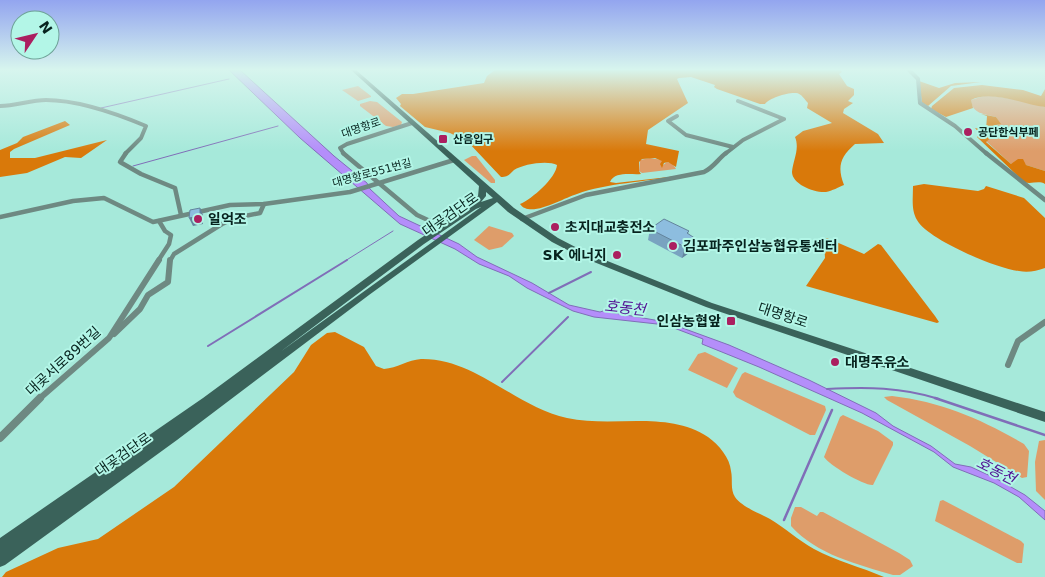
<svg xmlns="http://www.w3.org/2000/svg" width="1045" height="577" viewBox="0 0 1045 577" font-family="'DejaVu Sans','Noto Sans KR',sans-serif">
  <style>
    .green { fill: #de9d6a }
    .forest { fill: #d9790a }
    .water { fill: #b48efa; stroke: #806eb8 }
    .lines { fill: none; stroke-linecap: round; stroke-linejoin: round }
    .stream-far2 { stroke: #806eb8; stroke-width: 1 }
    .stream-far1 { stroke: #806eb8; stroke-width: 2 }
    .stream { stroke: #806eb8; stroke-width: 2.5 }
    .minor-far3 { stroke: #6e8982; stroke-width: 4 }
    .minor-far2 { stroke: #6e8982; stroke-width: 4.5 }
    .minor-far1 { stroke: #6e8982; stroke-width: 6 }
    .minor { stroke: #6e8982; stroke-width: 8 }
    .secondary { fill: #3a625a; fill-rule: evenodd }
    .wall { fill: #79a3c0 }
    .shaded-wall { fill: #63849c }
    .building { fill: #8dbddf; stroke: #63849c }
    .poi-dot { fill: #ab1f60; stroke: #b3f6e7; stroke-width: 2 }
    .labels { text-anchor: middle; dominant-baseline: central; stroke-width: 4; stroke-linejoin: round; paint-order: stroke }
    .far-street-label { font-size: 11px; fill: #07231e; stroke: #b3f6e7 }
    .far-poi-label { font-size: 11px; font-weight: bold; fill: #07231e; stroke: #b3f6e7; text-anchor: start }
    .street-label { font-size: 14px; fill: #07231e; stroke: #b3f6e7 }
    .poi-label { font-size: 14px; font-weight: bold; fill: #07231e; stroke: #b3f6e7; text-anchor: start }
    .water-label { font-size: 15px; font-style: italic; fill: #521193; stroke: #b3f6e7 }
  </style>
  <rect width="100%" height="100%" fill="#a6e9da"/>
  <!-- green -->
  <g class="green">
    <path d="M358,86L371,96V97L358,101L342,90Z"/>
    <path d="M987,95L1018,100L1045,107V171L1026,165L1023,162L1011,164L986,141L994,135L1000,136V134L1009,133L1008,131L996,125L1000,124L996,117C985,114 972,114 971,100Z"/>
    <path d="M370,101L377,102L402,122L401,125L393,127L386,126L360,106V104Z"/>
    <path d="M472,156H476L495,180V183H491L464,160Z"/>
    <path d="M650,158L662,160V166L667,162L672,163L676,169L642,173L639,171L640,160Z"/>
    <path d="M489,226L512,233L514,236L502,247L489,250L474,240Z"/>
    <path d="M705,352L738,368L727,388L688,370L698,354Z"/>
    <path d="M745,372L825,406L826,410L815,435H810L736,397L733,392L742,374Z"/>
    <path d="M892,396C942,402 981,419 1024,444L1029,451L1027,477L1022,478L970,446L887,400L884,397Z"/>
    <path d="M843,415L878,431L893,442V445L873,485C864,486 829,465 824,457L840,417Z"/>
    <path d="M1045,440V500L1036,491L1035,462L1039,441Z"/>
    <path d="M943,500L1021,541L1024,544L1022,563H1017L935,521L940,501Z"/>
    <path d="M795,507H801L817,516L820,512H823L899,553L910,560L913,566L900,575H893C857,564 817,555 791,526V518Z"/>
  </g>
  <!-- forest -->
  <g class="forest">
    <path d="M495,70H840L842,72L839,74L847,86L854,89V95L848,101L853,103L844,109L843,113L878,134L884,143L855,144C840,157 837,167 844,185C839,187 832,191 826,192C814,193 792,184 792,172C793,160 800,149 795,137L803,131L832,123L807,108L808,103C805,100 801,93 796,93C788,92 769,98 765,104H760L717,89L714,87L715,85L691,77L679,78L677,79L688,103L648,130L646,144L679,151L676,167L668,162L664,163L662,168L660,164L662,161L655,158L642,159L639,162V171L641,174C631,175 615,171 610,182L616,183L677,176C646,182 606,183 577,194C563,198 530,219 520,204C532,199 556,178 557,165C548,160 523,164 514,170C509,175 508,177 501,177L468,142L450,133L425,127L400,106L401,104L396,98L402,94H413L484,83L487,76Z"/>
    <path d="M919,81L939,88L955,83L981,82L951,86L928,106L922,103Z"/>
    <path d="M982,85L1023,90L1041,96L1045,89V107C1024,105 991,89 971,100L973,108L946,117L931,109L932,106L954,88Z"/>
    <path d="M981,114L996,117L1001,124L996,125L1010,133H1003L1000,136L994,135L986,142L1011,164L1018,159H1023L1026,165L1045,171V184C1038,180 1031,185 1024,182L977,137L980,134L975,128L986,130L987,116Z"/>
    <path d="M65,121L70,125L14,149L10,152V158H35L107,140L81,158L65,157L27,173L0,177V150L17,143L23,137Z"/>
    <path d="M924,184L978,191L984,189L986,186L1024,198L1045,218V268C1036,271 1028,273 1019,271C997,269 927,239 917,220C911,210 913,198 913,186Z"/>
    <path d="M827,238L864,254L878,244L881,245L935,316L939,322L937,323L806,286L825,258L824,240Z"/>
    <path d="M335,332L364,347L376,366L384,369C397,368 408,360 421,359C476,358 515,407 567,418C613,428 667,410 708,437C719,445 730,458 731,471C733,480 730,489 735,497C742,507 759,513 770,519C785,528 798,540 814,549C836,561 861,567 884,577H2L6,572L58,548L98,539L174,487L294,372L311,345L327,333Z"/>
  </g>
  <!-- water -->
  <path class="water" d="M229,70H240L334,156L367,183L370,189L399,216L459,244L477,257L532,283L569,305L600,312L603,311L666,322L729,345L809,380L876,413L893,426L931,446L955,464L971,467L997,479L1025,495L1045,511V520L1019,497L994,483L953,467L934,452L862,413L759,367L702,344L703,339L666,325L594,317L573,311L527,288L509,276L479,264L455,249L400,224L300,138Z"/>
  <g class="lines">
    <!-- stream-far2 -->
    <g class="stream-far2">
      <path d="M101,108L229,79"/>
      <path d="M133,166L278,126"/>
      <path d="M345,261L393,231"/>
    </g>
    <!-- stream-far1 -->
    <g class="stream-far1">
      <path d="M549,293L591,272"/>
      <path d="M208,346L347,260"/>
      <path d="M502,382L568,317"/>
      <path d="M827,389C867,387 901,387 939,399"/>
    </g>
    <!-- stream -->
    <g class="stream">
      <path d="M935,398L1045,435"/>
      <path d="M784,520L832,410"/>
    </g>
    <!-- minor-far3 -->
    <g class="minor-far3">
      <path d="M909,70L918,79L920,103L955,126L987,154"/>
      <path d="M0,106C16,106 30,100 46,100C79,100 115,113 146,126L141,138L125,154"/>
      <path d="M677,116L668,121L686,135L733,147"/>
      <path d="M344,154L340,148L347,144L412,123"/>
      <path d="M725,154L743,140L784,119L738,101"/>
    </g>
    <!-- minor-far2 -->
    <g class="minor-far2">
      <path d="M126,153L120,162L141,174L175,188L181,215"/>
      <path d="M343,153L417,215L430,221L446,217"/>
      <path d="M986,153L1045,200"/>
      <path d="M0,217L73,201L104,198L153,222L230,205L264,204L350,192L454,160"/>
      <path d="M522,219L586,195L704,172C714,167 718,159 726,153"/>
      <path d="M158,261L169,244L171,235L165,231L159,221"/>
      <path d="M170,261L174,254L222,224L235,218L260,213L264,204"/>
    </g>
    <!-- minor-far1 -->
    <g class="minor-far1">
      <path d="M114,334L140,309L148,295L168,282L170,260"/>
      <path d="M1008,365L1018,341L1045,322"/>
      <path d="M39,399L109,338L159,260"/>
    </g>
    <!-- minor -->
    <path class="minor" d="M0,438L40,398"/>
    <!-- secondary -->
    <path class="secondary" d="M351,70H356L514,208L558,238L585,252L712,303L1045,412V422L706,307L579,256L552,242L508,212L497,202L369,295L177,440L5,565L0,567V538L203,398L418,240L470,205L478,196L479,186ZM486,192L493,198L481,202L486,196ZM481,207L280,352L424,244L476,209Z"/>
  </g>
  <!-- wall -->
  <path class="wall" d="M650,229L689,231L688,234L693,250L682,258L648,240Z"/>
  <!-- shaded-wall -->
  <g class="shaded-wall">
    <path d="M200,208L203,215V224L193,226L189,218Z"/>
    <path d="M696,239L693,250L682,258L685,247Z"/>
  </g>
  <!-- building -->
  <g class="building">
    <path d="M200,208V216L189,218L190,210Z"/>
    <path d="M664,219L689,231L687,233L696,239L685,247L650,229Z"/>
  </g>
  <!-- sky -->
  <linearGradient id="sky" x2="0" y2="1"><stop stop-color="#93a5ef"/><stop offset="0.46" stop-color="#d7f5ee"/><stop offset="1" stop-color="#d7f5ee" stop-opacity="0"/></linearGradient>
  <rect width="1045" height="151" fill="url(#sky)"/>
  <!-- markers -->
  <g class="poi-dot">
    <circle cx="968" cy="132" r="5"/>
    <rect x="438" y="134" width="10" height="10" rx="2.5"/>
    <circle cx="198" cy="219" r="5"/>
    <circle cx="555" cy="227" r="5"/>
    <circle cx="673" cy="246" r="5"/>
    <circle cx="617" cy="255" r="5"/>
    <rect x="726" y="316" width="10" height="10" rx="2.5"/>
    <circle cx="835" cy="362" r="5"/>
  </g>
  <g class="labels">
    <!-- far-street labels -->
    <g class="far-street-label">
      <text transform="translate(361 128) rotate(-19)">대명항로</text>
      <text transform="translate(372 173) rotate(-15)">대명항로551번길</text>
    </g>
    <!-- far-poi labels -->
    <g class="far-poi-label">
      <text x="978" y="132">공단한식부페</text>
      <text x="453" y="139">산음입구</text>
    </g>
    <!-- street labels -->
    <g class="street-label">
      <text transform="translate(450 214) rotate(-35)">대곶검단로</text>
      <text transform="translate(783 315) rotate(18)">대명항로</text>
      <text transform="translate(63 361) rotate(-42)">대곶서로89번길</text>
      <text transform="translate(123 454) rotate(-35)">대곶검단로</text>
    </g>
    <!-- poi labels -->
    <g class="poi-label">
      <text x="208" y="219">일억조</text>
      <text x="565" y="227">초지대교충전소</text>
      <text x="683" y="246">김포파주인삼농협유통센터</text>
      <text x="607" y="255" text-anchor="end">SK 에너지</text>
      <text x="721" y="321" text-anchor="end">인삼농협앞</text>
      <text x="845" y="362">대명주유소</text>
    </g>
    <!-- water labels -->
    <g class="water-label">
      <text transform="translate(625 308) rotate(6)">호동천</text>
      <text transform="translate(996 471) rotate(27)">호동천</text>
    </g>
  </g>
  <!-- north arrow -->
  <g transform="translate(35 35) rotate(55)"><circle r="24" fill="#b3f6e7" stroke="#6ea297"/>
  <path d="M0-4L9 19L0 12L-9 19Z" fill="#ab1f60"/>
  <text y="-8" font-size="14" font-weight="bold" text-anchor="middle" fill="#07231e">N</text>
  </g>
</svg>
